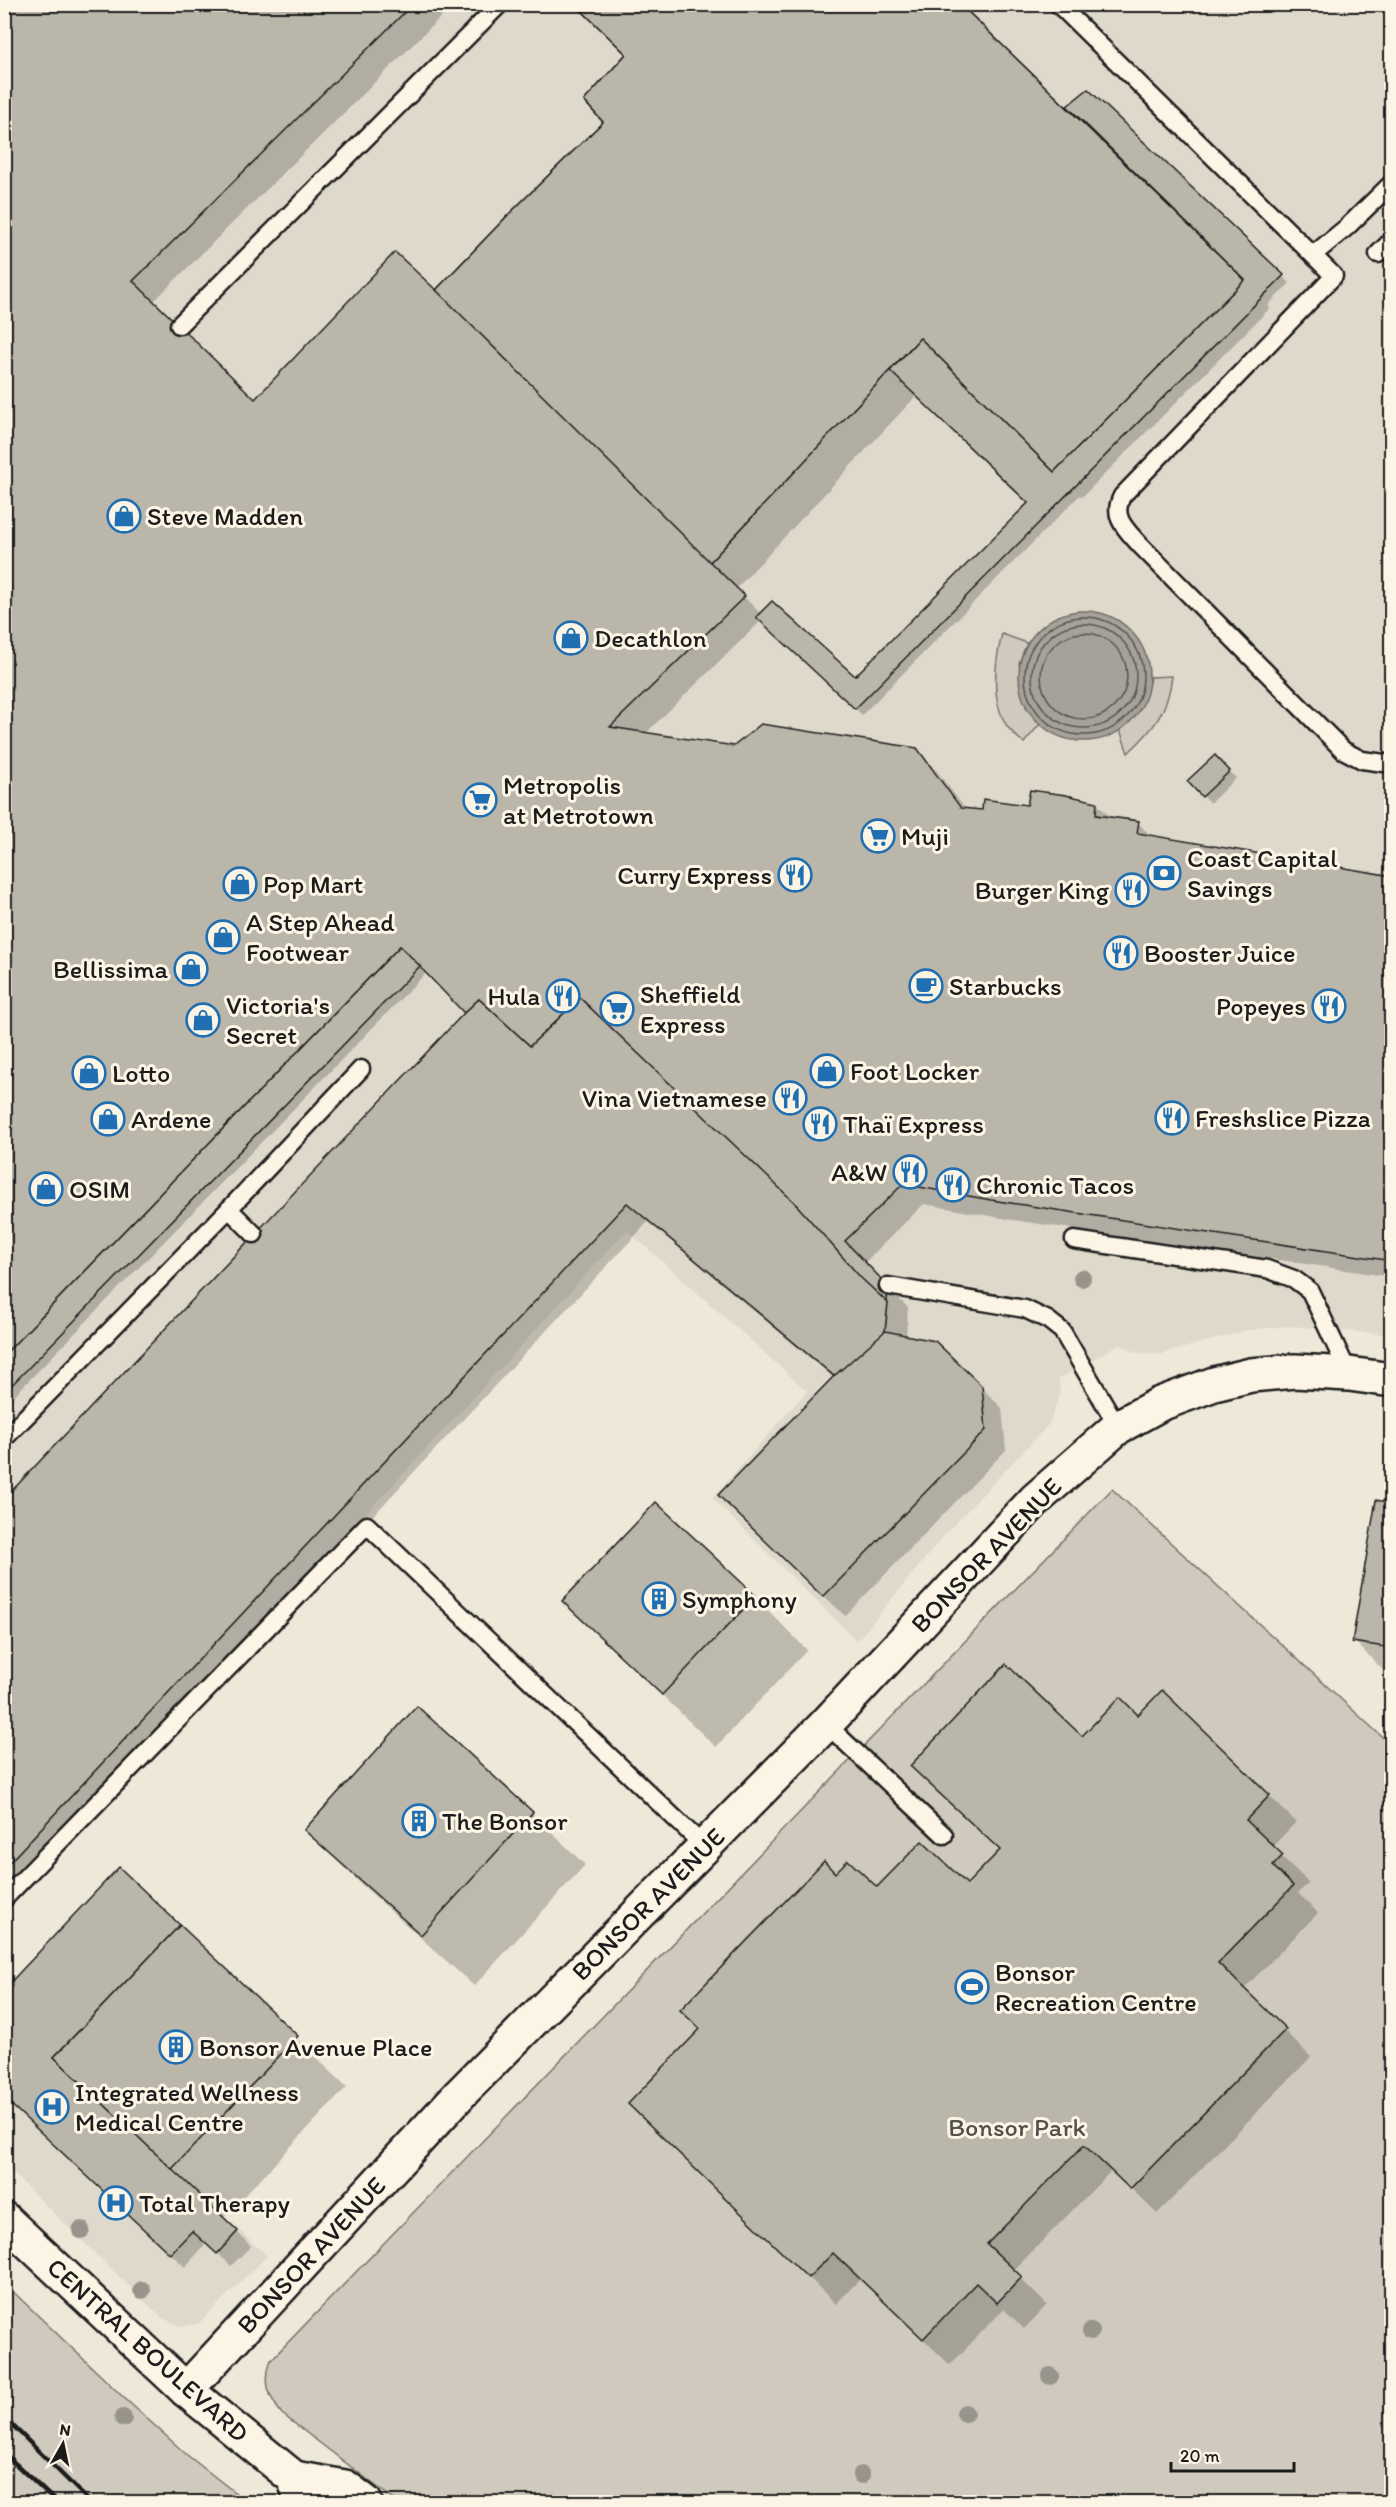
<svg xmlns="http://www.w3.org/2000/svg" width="1396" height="2507" viewBox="0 0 1396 2507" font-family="Itim,sans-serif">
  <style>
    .built { fill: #ded9cb }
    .green { fill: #cfcabd; stroke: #76736c; stroke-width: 1.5 }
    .water { fill: #a7a299; stroke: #6f6c67; stroke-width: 1.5 }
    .shadow { fill: #0003; fill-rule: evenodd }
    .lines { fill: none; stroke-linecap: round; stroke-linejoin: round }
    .shore { stroke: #54524e; stroke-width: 1.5 }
    .building { fill: #bab6aa; stroke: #1c1c1c; stroke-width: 1.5 }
    .service-casing { stroke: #1c1c1c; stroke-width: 21 }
    .tertiary-casing { stroke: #1c1c1c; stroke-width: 38 }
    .service { stroke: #fcf5e5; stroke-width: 16 }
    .tertiary { stroke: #fcf5e5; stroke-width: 33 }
    .rail { stroke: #1c1c1c; stroke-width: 4.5 }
    .tree { fill: #98948b }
    .labels { text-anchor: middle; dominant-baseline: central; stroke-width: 6; stroke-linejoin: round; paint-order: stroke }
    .poi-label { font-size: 26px; fill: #1c1c1c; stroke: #fcf5e5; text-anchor: start }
    .street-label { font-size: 26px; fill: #1c1c1c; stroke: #fcf5e5 }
    .park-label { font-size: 26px; fill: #52504c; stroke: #fcf5e5 }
  </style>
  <rect width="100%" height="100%" fill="#eee8d9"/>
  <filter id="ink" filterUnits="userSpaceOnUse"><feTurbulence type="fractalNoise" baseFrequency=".0167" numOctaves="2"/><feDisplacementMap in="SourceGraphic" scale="12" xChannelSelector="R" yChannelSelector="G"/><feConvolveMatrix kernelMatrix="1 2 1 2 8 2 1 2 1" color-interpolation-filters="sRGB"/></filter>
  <g filter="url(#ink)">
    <!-- built -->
    <g class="built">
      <path d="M5,5H1391V1335L1290,1326L1248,1330L1162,1354L1137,1353L1119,1344L1059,1379L1060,1394L1049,1424L947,1532L857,1641L712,1498L807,1391L627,1230L408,1469L5,1892Z"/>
      <path d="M4,2011L267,2256L198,2324L181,2326L162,2318L5,2166Z"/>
    </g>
    <!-- green -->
    <g class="green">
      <path d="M1002,634L1027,643L1019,663L1026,707L1040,724L1024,743C1018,738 1011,732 1007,726C990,699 995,662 1002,634Z"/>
      <path d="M1172,676C1168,711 1154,729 1128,753L1120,730C1138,714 1146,701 1150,677Z"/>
      <path d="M1112,1489L1391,1745V2502H397L282,2414C268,2396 263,2382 271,2360Z"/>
      <path d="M4,2283L121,2395L187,2455L247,2502H5Z"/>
    </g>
    <!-- water -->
    <circle class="water" cx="1084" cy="676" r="65"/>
    <!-- shadow -->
    <g class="shadow">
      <path d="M4,4H454L153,302L255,401L436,292L1067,108L1088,91L1290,283L1268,305L1270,308L1082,497L1080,495L862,715L762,620L645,734L735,748L916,750L937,771L966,810L984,812L1096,803L1113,819L1138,823L1153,838L1392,878V1277L1013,1220L924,1204L864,1263L908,1308L906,1337L981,1387L1002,1408L1006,1450L845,1616L741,1515L834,1378L648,1222L4,1910V1502L466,1013L427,972L4,1406ZM917,395L1030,503L855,678L761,614L736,589ZM929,767H933L966,813L964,815Z"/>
      <path d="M1215,757L1236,778L1210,803L1189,781Z"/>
      <path d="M1392,1504V1679L1354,1641Z"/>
      <path d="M755,1597L807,1650L716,1747L564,1601Z"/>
      <path d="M1162,1692L1296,1822L1272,1847L1309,1883L1298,1893L1318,1913L1243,1990L1311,2057L1157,2214L1112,2170L1013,2271L1047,2305L1024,2329L1004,2309L950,2365L861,2278L836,2304L657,2130L702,2030L835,1875L877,1889L967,1886L1001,1851L1083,1738L1138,1717Z"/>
      <path d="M417,1708L532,1813L585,1865L474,1986L359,1882L306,1830Z"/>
      <path d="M119,1870L347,2087L223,2218L251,2246L231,2266L207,2243L185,2267L4,2096Z"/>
    </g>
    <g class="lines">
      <!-- shore -->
      <g class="shore">
        <circle cx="1084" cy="676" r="59"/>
        <circle cx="1084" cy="676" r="52"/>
        <circle cx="1084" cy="676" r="43"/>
      </g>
    </g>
    <!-- building -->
    <g class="building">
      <path d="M4,4H413L133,281L255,399L395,252L436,290L509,214L603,122L584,101L626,54L582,11L589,4H960L1245,280L1054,472L920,338L710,562L745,596L610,727L734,746L761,724L917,748L961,808L982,810L983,799L1027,805L1030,790L1066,795L1097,802L1096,815L1139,821L1137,833L1392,876V1261L991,1200L903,1184L845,1241L888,1286L885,1331L935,1341L982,1386L986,1430L823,1597L718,1495L834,1376L626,1175L692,1107L580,998L530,1046L479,999L464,1013L400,946L4,1355Z"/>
      <path d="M589,4H960L1245,280L1054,472L920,338L710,562L436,290L509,214L603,122L584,101L626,54L582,11Z"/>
      <path d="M1088,89L1284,275L855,709L756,617L772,601L855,676L1028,503L890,371L920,338L1054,472L1245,280L1067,106Z"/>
      <path d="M1215,755L1230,771L1202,797L1187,781Z"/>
      <path d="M400,946L420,966L4,1393V1355Z"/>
      <path d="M580,998L794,1202L861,1278L888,1303L885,1331L834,1376L627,1203L4,1868V1499L464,1013L479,999L530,1046Z"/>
      <path d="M1376,1500L1392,1503V1648L1352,1642Z"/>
      <path d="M656,1502L756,1596L662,1695L562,1601Z"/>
      <path d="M1006,1664L1082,1736L1120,1697L1138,1715L1162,1690L1270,1795L1246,1820L1283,1855L1273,1866L1293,1886L1218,1963L1286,2029L1130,2189L1084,2145L987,2244L1022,2277L997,2303L976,2283L923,2339L833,2253L808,2278L628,2104L700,2029L680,2010L824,1861L835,1873L848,1860L877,1887L922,1841L967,1884L1000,1850L910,1766Z"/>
      <path d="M417,1706L533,1812L421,1935L304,1830Z"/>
      <path d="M119,1867L180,1925L54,2057L238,2231L217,2254L192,2231L170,2254L4,2098V1989Z"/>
      <path d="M180,1925L298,2036L172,2169L54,2057Z"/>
    </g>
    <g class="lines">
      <defs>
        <g id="service">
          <path d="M1058,4L1334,276L1122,496C1111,517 1126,529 1139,544L1343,750L1362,760L1392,764"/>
          <path d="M1378,254L1392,240"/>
          <path d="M1313,255L1347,227L1392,183"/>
          <path d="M179,325L500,4"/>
          <path d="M229,1209L254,1234"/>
          <path d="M1074,1240L1267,1269L1294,1279L1310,1291L1349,1374"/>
          <path d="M888,1286L1025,1309L1048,1320L1062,1331L1118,1427"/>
          <path d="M4,1439L229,1209L361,1069"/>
          <path d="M826,1724L944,1835"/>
          <path d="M4,1899L367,1525L705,1847"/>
        </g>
        <g id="tertiary">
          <path d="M4,2219L186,2390L294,2478L302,2502"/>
          <path d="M186,2390L460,2094L826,1724L1035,1500L1118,1427L1160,1404L1214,1384L1251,1375L1295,1371L1349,1374L1392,1380"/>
          <path d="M294,2478L345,2487L365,2502"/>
        </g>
      </defs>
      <!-- service casing -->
      <use href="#service" class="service-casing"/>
      <!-- tertiary casing -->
      <use href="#tertiary" class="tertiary-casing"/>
      <!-- service -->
      <use href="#service" class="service"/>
      <!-- tertiary -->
      <use href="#tertiary" class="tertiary"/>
      <!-- rail -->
      <g class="rail">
        <path d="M4,2417L90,2502"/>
        <path d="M4,2453L56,2502"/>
      </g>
    </g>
    <!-- trees -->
    <g class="tree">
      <circle cx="1082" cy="1278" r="9"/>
      <circle cx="81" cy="2230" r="9"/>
      <circle cx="142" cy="2290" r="9"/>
      <circle cx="1091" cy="2331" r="9"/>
      <circle cx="1050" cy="2376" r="9"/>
      <circle cx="965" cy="2413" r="9"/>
      <circle cx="123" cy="2418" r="9"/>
      <circle cx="861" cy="2475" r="9"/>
    </g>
  </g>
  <!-- icons -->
  <defs>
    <symbol id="shop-ring" viewBox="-11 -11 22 22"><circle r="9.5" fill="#fcf5e5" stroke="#1f6fb2" stroke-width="1.5"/><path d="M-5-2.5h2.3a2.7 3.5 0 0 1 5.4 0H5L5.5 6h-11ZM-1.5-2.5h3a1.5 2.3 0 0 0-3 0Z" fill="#1f6fb2"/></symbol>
    <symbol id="supermarket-ring" viewBox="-11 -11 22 22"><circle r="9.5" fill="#fcf5e5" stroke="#1f6fb2" stroke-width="1.5"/><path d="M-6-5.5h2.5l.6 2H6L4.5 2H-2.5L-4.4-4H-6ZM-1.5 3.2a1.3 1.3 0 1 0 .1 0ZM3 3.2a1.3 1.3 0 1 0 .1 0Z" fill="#1f6fb2"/></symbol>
    <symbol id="bank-ring" viewBox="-11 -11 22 22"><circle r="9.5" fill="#fcf5e5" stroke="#1f6fb2" stroke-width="1.5"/><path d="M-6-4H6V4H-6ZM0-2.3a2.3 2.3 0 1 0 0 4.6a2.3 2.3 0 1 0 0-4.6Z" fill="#1f6fb2"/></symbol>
    <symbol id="restaurant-ring" viewBox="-11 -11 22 22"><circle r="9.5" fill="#fcf5e5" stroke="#1f6fb2" stroke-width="1.5"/><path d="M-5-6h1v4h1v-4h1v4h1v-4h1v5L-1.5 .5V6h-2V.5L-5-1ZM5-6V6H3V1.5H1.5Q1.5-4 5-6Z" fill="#1f6fb2"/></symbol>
    <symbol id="cafe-ring" viewBox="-11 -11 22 22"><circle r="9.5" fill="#fcf5e5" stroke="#1f6fb2" stroke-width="1.5"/><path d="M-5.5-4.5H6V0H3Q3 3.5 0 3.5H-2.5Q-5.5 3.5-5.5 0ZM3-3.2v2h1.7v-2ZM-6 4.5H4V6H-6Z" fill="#1f6fb2"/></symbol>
    <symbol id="building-ring" viewBox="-11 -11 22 22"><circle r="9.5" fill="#fcf5e5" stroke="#1f6fb2" stroke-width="1.5"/><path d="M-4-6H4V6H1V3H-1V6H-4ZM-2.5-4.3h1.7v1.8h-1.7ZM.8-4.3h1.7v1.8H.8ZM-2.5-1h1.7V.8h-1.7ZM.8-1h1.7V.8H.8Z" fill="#1f6fb2"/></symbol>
    <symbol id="stadium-ring" viewBox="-11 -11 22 22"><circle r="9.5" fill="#fcf5e5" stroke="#1f6fb2" stroke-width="1.5"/><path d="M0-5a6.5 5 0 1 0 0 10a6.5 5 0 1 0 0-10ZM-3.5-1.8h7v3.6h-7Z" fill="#1f6fb2"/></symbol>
    <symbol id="hospital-ring" viewBox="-11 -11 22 22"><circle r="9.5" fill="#fcf5e5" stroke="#1f6fb2" stroke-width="1.5"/><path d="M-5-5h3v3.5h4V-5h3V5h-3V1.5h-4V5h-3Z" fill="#1f6fb2"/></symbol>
  </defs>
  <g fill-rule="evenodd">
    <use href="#shop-ring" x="105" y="497" width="38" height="38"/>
    <use href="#shop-ring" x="552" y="619" width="38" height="38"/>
    <use href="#supermarket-ring" x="461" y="781" width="38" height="38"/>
    <use href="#supermarket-ring" x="859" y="817" width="38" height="38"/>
    <use href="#bank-ring" x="1145" y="854" width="38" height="38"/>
    <use href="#restaurant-ring" x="776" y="856" width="38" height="38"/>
    <use href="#shop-ring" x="221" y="865" width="38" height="38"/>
    <use href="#restaurant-ring" x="1113" y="871" width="38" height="38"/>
    <use href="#shop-ring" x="204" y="918" width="38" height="38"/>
    <use href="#restaurant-ring" x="1102" y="934" width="38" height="38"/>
    <use href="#shop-ring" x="172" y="950" width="38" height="38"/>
    <use href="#cafe-ring" x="907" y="967" width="38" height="38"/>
    <use href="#restaurant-ring" x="544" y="977" width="38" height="38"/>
    <use href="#restaurant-ring" x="1310" y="987" width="38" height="38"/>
    <use href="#supermarket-ring" x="598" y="990" width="38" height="38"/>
    <use href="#shop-ring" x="184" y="1001" width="38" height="38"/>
    <use href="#shop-ring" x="808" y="1052" width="38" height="38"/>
    <use href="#shop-ring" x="70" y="1054" width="38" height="38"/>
    <use href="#restaurant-ring" x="771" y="1079" width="38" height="38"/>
    <use href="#restaurant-ring" x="1153" y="1099" width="38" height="38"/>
    <use href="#shop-ring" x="89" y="1100" width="38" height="38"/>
    <use href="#restaurant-ring" x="801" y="1105" width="38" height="38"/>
    <use href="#restaurant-ring" x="891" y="1153" width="38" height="38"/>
    <use href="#restaurant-ring" x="934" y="1166" width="38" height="38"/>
    <use href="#shop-ring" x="27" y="1170" width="38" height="38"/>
    <use href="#building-ring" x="640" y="1580" width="38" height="38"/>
    <use href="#building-ring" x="400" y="1802" width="38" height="38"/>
    <use href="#stadium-ring" x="953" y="1968" width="38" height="38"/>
    <use href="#building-ring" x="157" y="2028" width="38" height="38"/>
    <use href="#hospital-ring" x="33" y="2088" width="38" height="38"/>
    <use href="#hospital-ring" x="97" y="2184" width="38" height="38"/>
  </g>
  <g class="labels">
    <!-- poi labels -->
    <g class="poi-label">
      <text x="147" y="516">Steve Madden</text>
      <text x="594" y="638">Decathlon</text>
      <text x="503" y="785">Metropolis<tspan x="503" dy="30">at Metrotown</tspan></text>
      <text x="901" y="836">Muji</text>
      <text x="1187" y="858">Coast Capital<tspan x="1187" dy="30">Savings</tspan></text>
      <text x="772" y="875" text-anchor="end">Curry Express</text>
      <text x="263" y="884">Pop Mart</text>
      <text x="1109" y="890" text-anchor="end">Burger King</text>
      <text x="246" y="922">A Step Ahead<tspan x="246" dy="30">Footwear</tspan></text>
      <text x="1144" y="953">Booster Juice</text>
      <text x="168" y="969" text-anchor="end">Bellissima</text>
      <text x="949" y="986">Starbucks</text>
      <text x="640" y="994">Sheffield<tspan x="640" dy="30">Express</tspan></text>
      <text x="540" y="996" text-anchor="end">Hula</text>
      <text x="226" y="1005">Victoria's<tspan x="226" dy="30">Secret</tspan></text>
      <text x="1306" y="1006" text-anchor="end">Popeyes</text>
      <text x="850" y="1071">Foot Locker</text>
      <text x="112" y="1073">Lotto</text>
      <text x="767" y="1098" text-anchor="end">Vina Vietnamese</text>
      <text x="1195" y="1118">Freshslice Pizza</text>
      <text x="131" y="1119">Ardene</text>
      <text x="843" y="1124">Thaï Express</text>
      <text x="887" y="1172" text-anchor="end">A&amp;W</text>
      <text x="976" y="1185">Chronic Tacos</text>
      <text x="69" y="1189">OSIM</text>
      <text x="682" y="1599">Symphony</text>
      <text x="442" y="1821">The Bonsor</text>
      <text x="995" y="1972">Bonsor<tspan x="995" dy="30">Recreation Centre</tspan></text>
      <text x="199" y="2047">Bonsor Avenue Place</text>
      <text x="75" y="2092">Integrated Wellness<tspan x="75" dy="30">Medical Centre</tspan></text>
      <text x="139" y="2203">Total Therapy</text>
    </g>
    <!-- street labels -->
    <g class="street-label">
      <text transform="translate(986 1555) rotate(-46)">BONSOR AVENUE</text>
      <text transform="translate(648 1904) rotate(-45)">BONSOR AVENUE</text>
      <text transform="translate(311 2255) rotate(-47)">BONSOR AVENUE</text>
      <text transform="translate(148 2350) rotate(42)">CENTRAL BOULEVARD</text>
    </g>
    <!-- park labels -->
    <g class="park-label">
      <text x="1017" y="2127">Bonsor Park</text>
    </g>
  </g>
  <!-- margin -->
  <rect width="1396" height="2507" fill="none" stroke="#fcf5e5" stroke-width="24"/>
  <rect x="12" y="12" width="1372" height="2483" fill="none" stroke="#1c1c1c" stroke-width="2" filter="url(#ink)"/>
  <!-- north arrow -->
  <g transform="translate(63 2444) rotate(9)" stroke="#fcf5e5" stroke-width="4.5" paint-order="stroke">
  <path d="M0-4.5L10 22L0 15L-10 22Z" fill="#1c1c1c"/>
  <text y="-9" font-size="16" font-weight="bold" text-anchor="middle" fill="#1c1c1c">N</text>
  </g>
  <!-- scale -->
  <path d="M1171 2462v9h123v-9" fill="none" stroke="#1c1c1c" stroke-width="3"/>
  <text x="1180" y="2462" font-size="18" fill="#1c1c1c" stroke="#fcf5e5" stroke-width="4.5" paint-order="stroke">20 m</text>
</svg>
